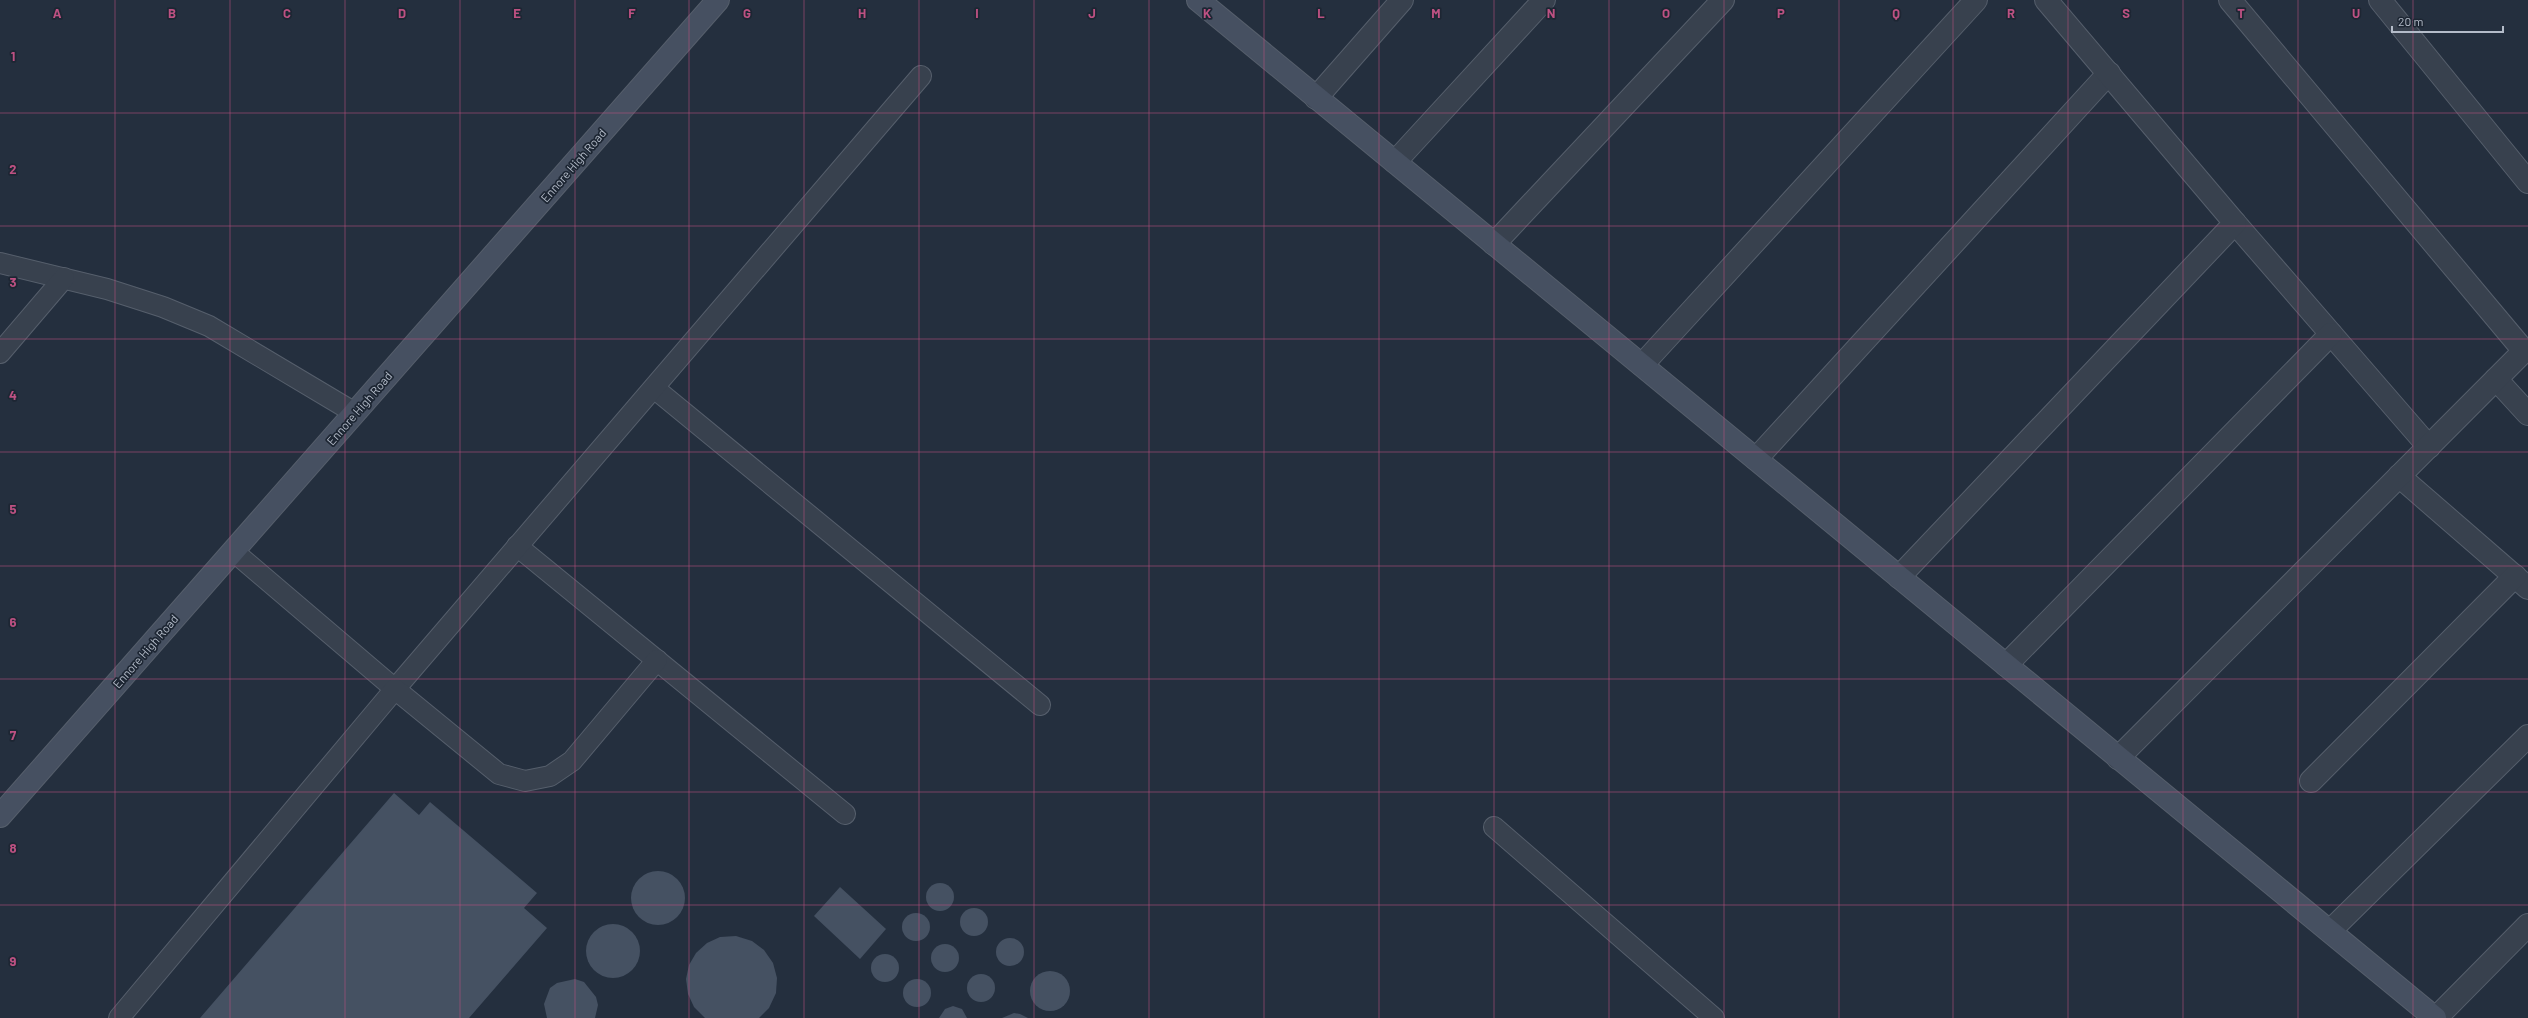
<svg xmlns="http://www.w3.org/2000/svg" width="2528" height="1018" viewBox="0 0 2528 1018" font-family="Barlow,sans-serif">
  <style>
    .building { fill: #455162 }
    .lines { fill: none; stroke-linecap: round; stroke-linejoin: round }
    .lane-casing { stroke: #565f6c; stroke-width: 22 }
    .street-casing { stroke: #565f6c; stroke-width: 24 }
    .secondary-casing { stroke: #565f6c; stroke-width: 24 }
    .lane { stroke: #38414e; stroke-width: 20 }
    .street { stroke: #38414e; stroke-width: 22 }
    .secondary { stroke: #465061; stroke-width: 22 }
    .grid { fill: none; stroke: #bd5182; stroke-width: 1; stroke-opacity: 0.55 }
    .labels { text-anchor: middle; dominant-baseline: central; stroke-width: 3.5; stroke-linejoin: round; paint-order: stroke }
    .street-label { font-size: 12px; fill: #b4bcc9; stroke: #1d2633 }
    .grid-label { font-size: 13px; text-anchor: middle; font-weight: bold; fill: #bd5182; stroke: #1d2633; stroke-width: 3.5; stroke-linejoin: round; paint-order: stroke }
  </style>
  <rect width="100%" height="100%" fill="#242f3e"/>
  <!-- building -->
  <g class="building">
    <path d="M394,793L419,815L430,802L537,893L524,908L547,928L469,1018H200Z"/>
    <circle cx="658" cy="898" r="27"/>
    <circle cx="940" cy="897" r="14"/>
    <path d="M840,887L886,929L860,959L814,916Z"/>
    <circle cx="974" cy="922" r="14"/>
    <circle cx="916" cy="927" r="14"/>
    <circle cx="613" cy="951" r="27"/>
    <path d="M736,936L752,941L764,950L773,963L777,978L776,993L769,1008L759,1018H705L694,1007L688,994L686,979L689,965L696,953L707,943L720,937Z"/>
    <circle cx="1010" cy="952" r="14"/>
    <circle cx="945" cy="958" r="14"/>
    <circle cx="885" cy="968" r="14"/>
    <circle cx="1050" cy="991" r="20"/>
    <circle cx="981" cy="988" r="14"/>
    <path d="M575,979L584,982L596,997L598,1005L595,1018H547L544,1004L550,988L557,983Z"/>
    <circle cx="917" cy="993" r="14"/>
    <path d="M953,1006L962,1009L967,1018H939L945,1009Z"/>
    <path d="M1014,1013L1020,1014L1028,1018H1002Z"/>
  </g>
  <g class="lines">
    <defs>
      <g id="lane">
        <path d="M0,263L107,289L163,307L209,326L355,413"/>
        <path d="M0,353L64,278"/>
        <path d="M654,388L1040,705"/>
        <path d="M517,546L845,814"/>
        <path d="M233,551L395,689L921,76"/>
        <path d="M1494,827L1714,1018"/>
        <path d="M119,1018L395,689L499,774L525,781L550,776L572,761L657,660"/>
      </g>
      <g id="street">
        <path d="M2380,0L2528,182"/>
        <path d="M1316,98L1402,0"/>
        <path d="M1395,162L1544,0"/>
        <path d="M2235,223L2429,447"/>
        <path d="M1494,244L1723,0"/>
        <path d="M1642,365L1976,0"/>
        <path d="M2496,379L2528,414"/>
        <path d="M1756,459L2109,73"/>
        <path d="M2399,476L2528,588"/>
        <path d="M1899,577L2235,223L2046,0"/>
        <path d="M2006,665L2331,334"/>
        <path d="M2118,758L2524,351L2230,0"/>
        <path d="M2311,781L2515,576"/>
        <path d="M2330,931L2528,736"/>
        <path d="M2436,1018L2528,925"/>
      </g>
      <g id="secondary">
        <path d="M1198,0L2435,1018"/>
        <path d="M0,816L718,0"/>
      </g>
    </defs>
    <!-- lane casing -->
    <use href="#lane" class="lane-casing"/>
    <!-- street casing -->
    <use href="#street" class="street-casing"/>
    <!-- secondary casing -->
    <use href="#secondary" class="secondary-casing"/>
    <!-- lane -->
    <use href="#lane" class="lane"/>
    <!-- street -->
    <use href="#street" class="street"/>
    <!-- secondary -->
    <use href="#secondary" class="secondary"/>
  </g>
  <!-- grid -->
  <path class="grid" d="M115,0V1018M230,0V1018M345,0V1018M460,0V1018M575,0V1018M689,0V1018M804,0V1018M919,0V1018M1034,0V1018M1149,0V1018M1264,0V1018M1379,0V1018M1494,0V1018M1609,0V1018M1724,0V1018M1839,0V1018M1953,0V1018M2068,0V1018M2183,0V1018M2298,0V1018M2413,0V1018M0,113H2528M0,226H2528M0,339H2528M0,452H2528M0,566H2528M0,679H2528M0,792H2528M0,905H2528"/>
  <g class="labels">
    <!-- street labels -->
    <g class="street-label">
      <text transform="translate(573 165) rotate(-49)">Ennore High Road</text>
      <text transform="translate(359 408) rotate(-49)">Ennore High Road</text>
      <text transform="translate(145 651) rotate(-49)">Ennore High Road</text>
    </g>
  </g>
  <g class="grid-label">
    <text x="57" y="18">A</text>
    <text x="172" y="18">B</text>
    <text x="287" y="18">C</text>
    <text x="402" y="18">D</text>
    <text x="517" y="18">E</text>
    <text x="632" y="18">F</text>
    <text x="747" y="18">G</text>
    <text x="862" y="18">H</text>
    <text x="977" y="18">I</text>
    <text x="1092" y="18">J</text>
    <text x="1207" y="18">K</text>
    <text x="1321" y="18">L</text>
    <text x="1436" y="18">M</text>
    <text x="1551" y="18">N</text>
    <text x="1666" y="18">O</text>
    <text x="1781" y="18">P</text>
    <text x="1896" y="18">Q</text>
    <text x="2011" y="18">R</text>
    <text x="2126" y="18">S</text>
    <text x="2241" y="18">T</text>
    <text x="2356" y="18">U</text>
    <text x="13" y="61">1</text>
    <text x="13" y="174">2</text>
    <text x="13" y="287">3</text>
    <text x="13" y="400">4</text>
    <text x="13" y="514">5</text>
    <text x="13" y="627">6</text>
    <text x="13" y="740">7</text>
    <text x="13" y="853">8</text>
    <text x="13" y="966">9</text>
  </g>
  <!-- scale -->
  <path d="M2392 26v6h111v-6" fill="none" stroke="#b4bcc9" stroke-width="2"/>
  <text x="2398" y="26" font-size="12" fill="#b4bcc9" stroke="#1d2633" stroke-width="3" paint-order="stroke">20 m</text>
</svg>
